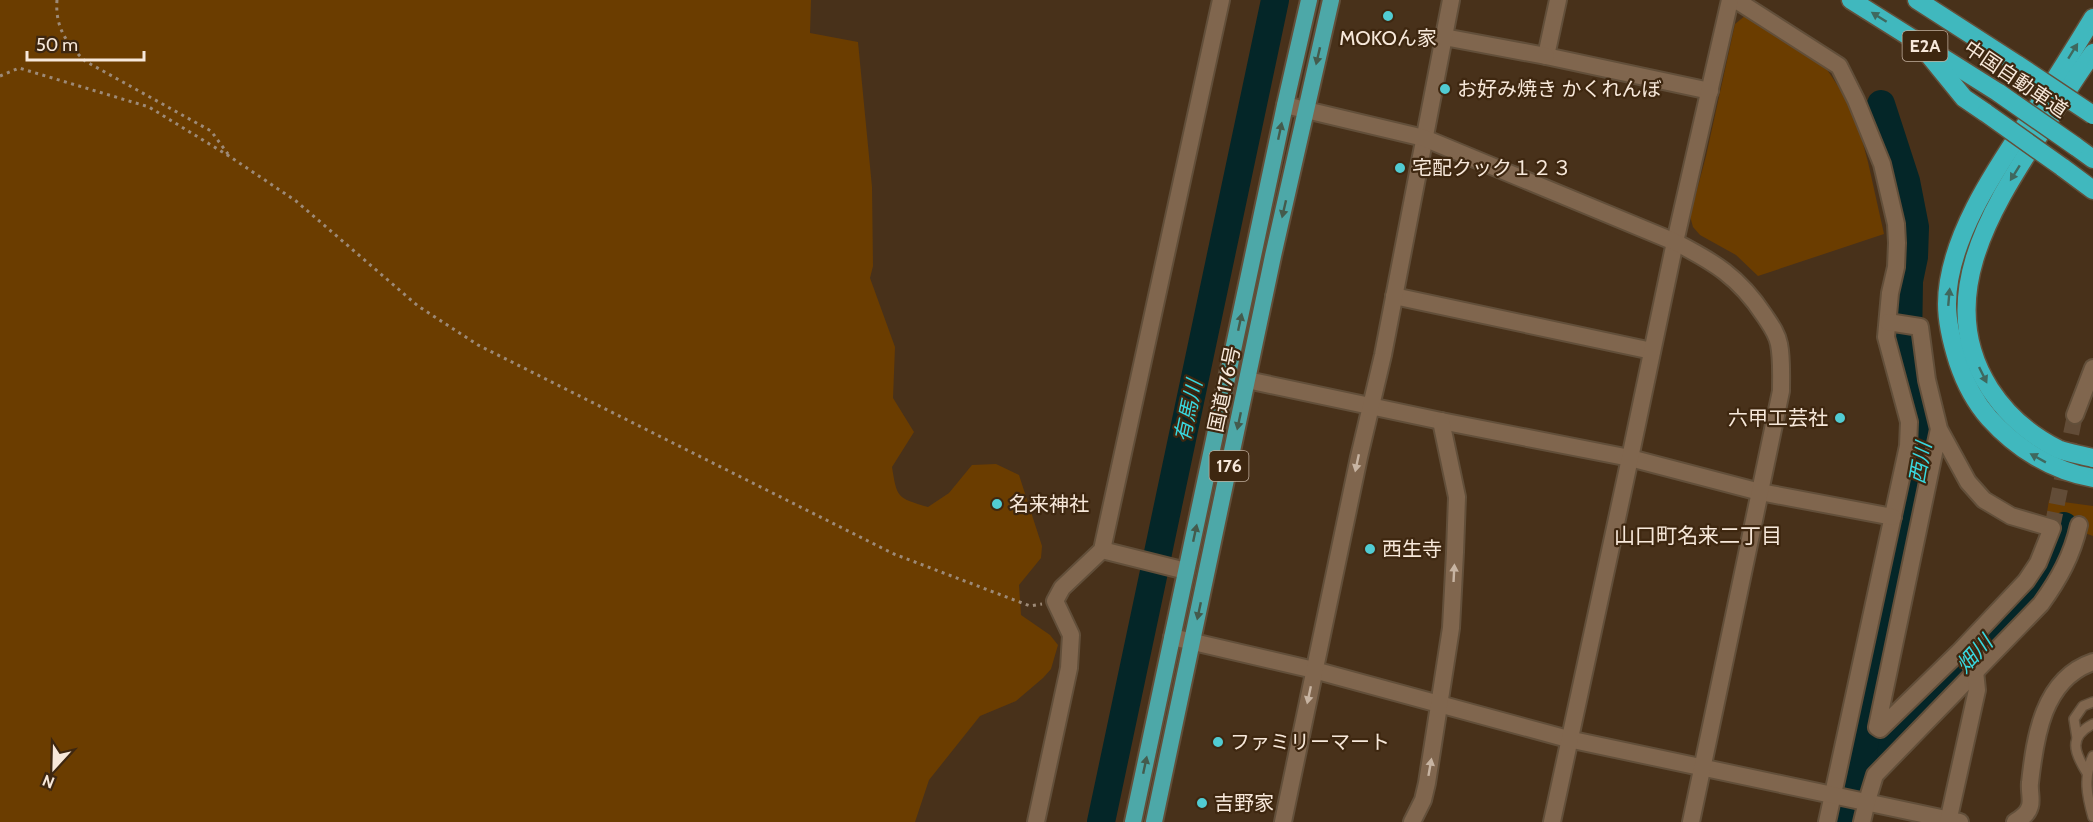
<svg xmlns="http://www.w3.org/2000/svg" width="2093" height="822" viewBox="0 0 2093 822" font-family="Cabin,'Noto Sans JP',sans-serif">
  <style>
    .green { fill: #6b3d00 }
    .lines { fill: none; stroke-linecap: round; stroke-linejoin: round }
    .river { stroke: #042628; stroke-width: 28 }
    .minor-tunnel { stroke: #624c37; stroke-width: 16; stroke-dasharray: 16 8; stroke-linecap: butt }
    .service-casing { stroke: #624f3a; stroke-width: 12 }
    .minor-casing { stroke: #624f3a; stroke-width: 20 }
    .tertiary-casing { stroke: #624f3a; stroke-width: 20 }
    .trunk-casing { stroke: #624f3a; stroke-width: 20 }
    .motorway-casing { stroke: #624f3a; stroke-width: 21 }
    .path { stroke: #9d8a77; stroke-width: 3; stroke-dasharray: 3 4.5; stroke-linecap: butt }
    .service { stroke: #80664e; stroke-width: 9 }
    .minor { stroke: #80664e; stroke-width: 16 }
    .tertiary { stroke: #80664e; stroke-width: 16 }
    .trunk { stroke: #4da8a8; stroke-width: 16 }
    .motorway { stroke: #40b8be; stroke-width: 18 }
    .motorway-bridge-casing { stroke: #624f3a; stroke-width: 21; stroke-linecap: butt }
    .motorway-bridge { stroke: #40b8be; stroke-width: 18 }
    .oneway { fill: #3f685e }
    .oneway2 { fill: #445b4d }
    .oneway3 { fill: #c7b4a2 }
    .poi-dot { fill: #51ccd3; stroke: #3e2710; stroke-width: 2 }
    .labels { text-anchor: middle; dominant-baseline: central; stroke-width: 4.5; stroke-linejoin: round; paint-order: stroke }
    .shield { fill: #3e2710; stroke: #c0ae9d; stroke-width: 1.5 }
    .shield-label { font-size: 18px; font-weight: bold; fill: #f7e8da }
    .poi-label { font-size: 20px; fill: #f7e8da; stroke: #3e2710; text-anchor: start }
    .street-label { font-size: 20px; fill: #f7e8da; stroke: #3e2710 }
    .water-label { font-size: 21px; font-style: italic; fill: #38d8e0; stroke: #3e2710 }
    .neighbourhood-label { font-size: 21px; fill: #f7e8da; stroke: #3e2710 }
  </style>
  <rect width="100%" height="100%" fill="#48311a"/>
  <!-- green -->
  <g class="green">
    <path d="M0,0H811L810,33L858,42L872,187L873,266L870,278L895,347L893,398L914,432L892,467C897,498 897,498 928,507L949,493L972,465L996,464L1019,475L1042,546L1041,558L1019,585L1021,615L1050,635L1058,645L1051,669L1043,678L1016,701L980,716L929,780L915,822H0Z"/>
    <path d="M1746,15L1826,68L1854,110L1868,162L1884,234L1758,276L1736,255L1700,235L1693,227L1690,216L1706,156L1735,24Z"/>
    <path d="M2049,500L2093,506V536L2046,519Z"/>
  </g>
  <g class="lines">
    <!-- river -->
    <g class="river">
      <path d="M1861,767L1941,689L2032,592L2046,574L2064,526"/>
      <path d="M1101,822L1275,0"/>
      <path d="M1848,822L1861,767L1869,713L1927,437L1924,413L1914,379L1908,343L1909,281L1914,257L1915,227L1906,181L1881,104"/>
    </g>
    <!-- minor-tunnel -->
    <path class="minor-tunnel" d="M2052,528L2075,415"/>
    <defs>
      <g id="service">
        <path d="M2077,738L2074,719L2083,706L2093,702"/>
        <path d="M2093,756C2083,777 2087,796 2093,817"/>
        <path d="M2087,773C2074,752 2068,737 2093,724"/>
      </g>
      <g id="minor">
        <path d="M1558,0L1546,56L1710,91"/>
        <path d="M1736,0L1839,66L1856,100L1882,164L1896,224L1897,243L1896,267L1890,293L1886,337L1909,422L1908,446L1827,822"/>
        <path d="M1444,37L1546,56"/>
        <path d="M1394,296L1652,351"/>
        <path d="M1888,322L1920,327L1927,380L1939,429L1968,482L1984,500L2011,516L2052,528L2038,563L2026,581L1959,652L1880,729L1877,727L1939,429"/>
        <path d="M1247,380L1441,421L1630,458L1760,492L1893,517"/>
        <path d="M2075,415L2093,368"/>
        <path d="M1102,550L1186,571"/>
        <path d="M1172,637L1314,670L1568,739L1960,822"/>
        <path d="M1036,822L1069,668L1071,635L1055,601L1062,588L1102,550L1221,0"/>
        <path d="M1283,822L1359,457L1383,355L1451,0"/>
        <path d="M1412,822L1423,800L1427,783L1451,628L1455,552L1457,497L1441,421"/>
        <path d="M1552,822L1630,458L1675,242L1730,0"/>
        <path d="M1862,822L1867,801L1875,775L2041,604C2059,579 2072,556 2079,525"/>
        <path d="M1948,822L1977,690L1975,671L1971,665"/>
      </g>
      <g id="tertiary">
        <path d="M1285,105L1424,138L1675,242C1714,262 1739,277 1764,315C1770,324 1777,333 1779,344C1782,359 1781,375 1781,391L1691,822"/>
        <path d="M2015,822C2022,818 2028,814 2030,806C2032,799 2029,790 2030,783C2035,737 2043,679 2093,662"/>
      </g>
      <g id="trunk">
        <path d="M1133,822L1285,105L1309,0"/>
        <path d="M1154,822L1273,256L1331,0"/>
      </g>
      <g id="motorway">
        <path d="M1851,0L1999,93"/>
        <path d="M1917,0L2018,65"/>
        <path d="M2093,18C2073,51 2053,83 2032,115C1997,167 1947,239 1947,304C1947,324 1952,343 1958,362C1965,383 1974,401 1989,418C2016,448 2052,471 2093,478"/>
        <path d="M2093,53C2073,80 2056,109 2038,137C1989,212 1934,302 1990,389C2007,415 2030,435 2058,449C2068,453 2082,455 2093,458"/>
        <path d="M1929,55L1964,98L1986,113"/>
        <path d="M2075,146L2093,159"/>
        <path d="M2062,167L2093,190"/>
      </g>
    </defs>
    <!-- service casing -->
    <use href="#service" class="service-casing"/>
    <!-- minor casing -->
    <use href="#minor" class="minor-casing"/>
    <!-- tertiary casing -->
    <use href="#tertiary" class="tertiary-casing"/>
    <!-- trunk casing -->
    <use href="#trunk" class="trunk-casing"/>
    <!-- motorway casing -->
    <use href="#motorway" class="motorway-casing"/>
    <!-- path -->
    <g class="path">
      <path d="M57,0C55,27 66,43 85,61L211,131L228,154"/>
      <path d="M0,76L19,68L149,107L229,156L296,201L418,306L478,345L894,554L1030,606L1042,604"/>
    </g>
    <!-- service -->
    <use href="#service" class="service"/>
    <!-- minor -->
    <use href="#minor" class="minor"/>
    <!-- tertiary -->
    <use href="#tertiary" class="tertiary"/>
    <!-- trunk -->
    <use href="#trunk" class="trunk"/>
    <!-- motorway -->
    <use href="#motorway" class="motorway"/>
    <defs>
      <g id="motorway-bridge">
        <path d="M2018,65L2093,115"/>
        <path d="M1999,93L2075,146"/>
        <path d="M1986,113L2062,167"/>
      </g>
    </defs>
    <!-- motorway-bridge casing -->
    <use href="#motorway-bridge" class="motorway-bridge-casing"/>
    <!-- motorway-bridge -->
    <use href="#motorway-bridge" class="motorway-bridge"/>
  </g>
  <!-- one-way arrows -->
  <defs><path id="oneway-solid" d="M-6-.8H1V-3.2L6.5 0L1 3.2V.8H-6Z" transform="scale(1.5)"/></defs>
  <g class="oneway">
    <use href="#oneway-solid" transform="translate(1879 17) rotate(-148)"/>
    <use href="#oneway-solid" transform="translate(2073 51) rotate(-58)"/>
    <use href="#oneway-solid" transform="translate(2015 173) rotate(122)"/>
    <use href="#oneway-solid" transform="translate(1949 297) rotate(-85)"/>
    <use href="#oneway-solid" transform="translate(1983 375) rotate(64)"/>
    <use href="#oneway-solid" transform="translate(2038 458) rotate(-151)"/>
  </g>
  <g class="oneway2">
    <use href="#oneway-solid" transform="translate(1318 56) rotate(103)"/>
    <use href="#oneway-solid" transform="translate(1280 131) rotate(-78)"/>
    <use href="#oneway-solid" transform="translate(1284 209) rotate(103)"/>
    <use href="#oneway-solid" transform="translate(1240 322) rotate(-78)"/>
    <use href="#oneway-solid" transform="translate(1239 421) rotate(102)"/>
    <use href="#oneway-solid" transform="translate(1195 533) rotate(-78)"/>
    <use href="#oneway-solid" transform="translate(1199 611) rotate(102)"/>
    <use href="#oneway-solid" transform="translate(1145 765) rotate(-78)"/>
  </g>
  <g class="oneway3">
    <use href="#oneway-solid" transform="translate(1357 463) rotate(102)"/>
    <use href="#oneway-solid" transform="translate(1454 573) rotate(-87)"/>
    <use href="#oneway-solid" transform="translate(1309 695) rotate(102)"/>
    <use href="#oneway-solid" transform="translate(1430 767) rotate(-80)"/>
  </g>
  <!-- markers -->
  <g class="poi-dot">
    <circle cx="1388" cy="16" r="6"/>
    <circle cx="1445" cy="89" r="6"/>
    <circle cx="1400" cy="168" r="6"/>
    <circle cx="1840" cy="418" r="6"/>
    <circle cx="997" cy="504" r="6"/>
    <circle cx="1370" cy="549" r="6"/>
    <circle cx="1218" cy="742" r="6"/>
    <circle cx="1202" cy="803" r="6"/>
  </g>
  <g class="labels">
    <!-- shield labels -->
    <g class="shield">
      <rect x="1902.5" y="31" width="45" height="30" rx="4.5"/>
      <rect x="1209.5" y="451" width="39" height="30" rx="4.5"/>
    </g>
    <g class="shield-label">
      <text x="1925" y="46">E2A</text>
      <text x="1229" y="466">176</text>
    </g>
    <!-- poi labels -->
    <g class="poi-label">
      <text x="1388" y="38" text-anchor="middle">MOKOん家</text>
      <text x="1457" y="89">お好み焼き かくれんぼ</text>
      <text x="1412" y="168">宅配クック１２３</text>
      <text x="1828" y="418" text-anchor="end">六甲工芸社</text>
      <text x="1009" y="504">名来神社</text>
      <text x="1382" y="549">西生寺</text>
      <text x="1230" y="742">ファミリーマート</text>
      <text x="1214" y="803">吉野家</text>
    </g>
    <!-- street labels -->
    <g class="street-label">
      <text transform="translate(2016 79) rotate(34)">中国自動車道</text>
      <text transform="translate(1224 389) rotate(-78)">国道176号</text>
    </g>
    <!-- water labels -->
    <g class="water-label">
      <text transform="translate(1188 411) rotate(-78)">有馬川</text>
      <text transform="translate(1920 463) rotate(-80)">西川</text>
      <text transform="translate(1974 654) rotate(-47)">畑川</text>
    </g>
    <!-- neighbourhood labels -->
    <g class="neighbourhood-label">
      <text x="1698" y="535">山口町名来二丁目</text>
    </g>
  </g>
  <!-- north arrow -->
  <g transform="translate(54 768) rotate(202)" stroke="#3e2710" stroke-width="4.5" paint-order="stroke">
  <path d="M0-4.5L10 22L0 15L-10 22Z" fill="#f7e8da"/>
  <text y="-9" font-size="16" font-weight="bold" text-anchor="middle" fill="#f7e8da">N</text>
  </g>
  <!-- scale -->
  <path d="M27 51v9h117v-9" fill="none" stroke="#f7e8da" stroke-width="3"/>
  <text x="36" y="51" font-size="18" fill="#f7e8da" stroke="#3e2710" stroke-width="4.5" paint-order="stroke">50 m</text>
</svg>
